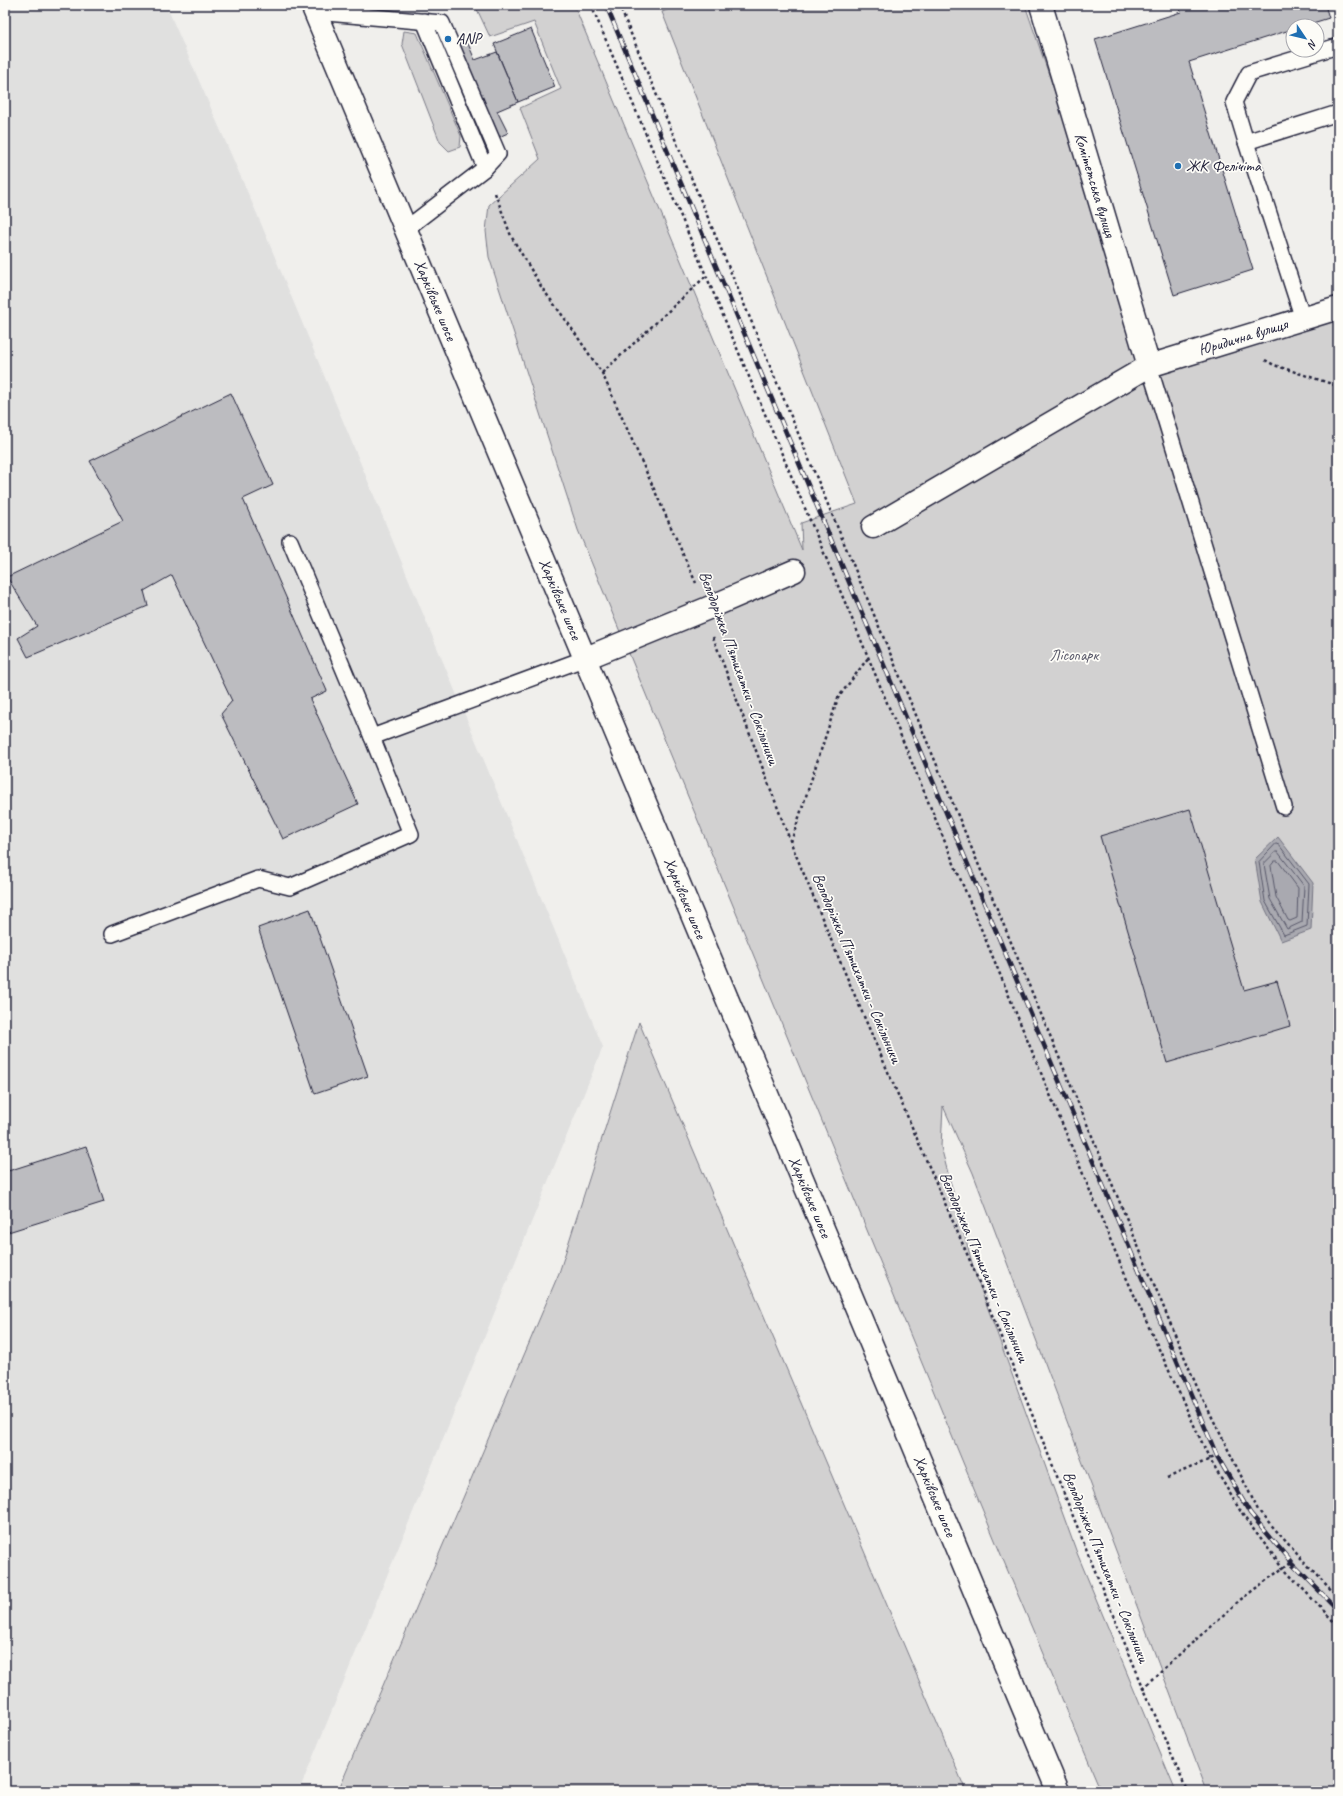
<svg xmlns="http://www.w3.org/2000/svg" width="1343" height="1796" viewBox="0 0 1343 1796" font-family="Caveat,sans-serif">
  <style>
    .built { fill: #e0e0df }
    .green { fill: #d2d1d1; stroke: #7a7a86 }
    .water { fill: #a9a9b0; stroke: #737381 }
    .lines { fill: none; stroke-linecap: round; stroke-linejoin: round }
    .shore { stroke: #58586a; stroke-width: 1 }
    .building { fill: #bcbcc0; stroke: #22223b }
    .lane-casing { stroke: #22223b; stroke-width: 18 }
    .street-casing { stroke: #22223b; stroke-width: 25 }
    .primary-casing { stroke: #22223b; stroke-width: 25 }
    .path { stroke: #22223b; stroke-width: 2.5; stroke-dasharray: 3 3; stroke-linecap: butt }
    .lane { stroke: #fdfcf7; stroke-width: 15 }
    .street { stroke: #fdfcf7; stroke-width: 22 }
    .primary { stroke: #fdfcf7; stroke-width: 22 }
    .rail-casing { stroke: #22223b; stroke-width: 4.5 }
    .rail { stroke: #fdfcf7; stroke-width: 3; stroke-dasharray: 9; stroke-linecap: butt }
    .poi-dot { fill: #1f6fb2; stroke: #fdfcf7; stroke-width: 1.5 }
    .labels { text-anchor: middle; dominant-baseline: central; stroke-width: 3.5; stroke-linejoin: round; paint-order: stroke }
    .poi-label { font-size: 16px; fill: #22223b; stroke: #fdfcf7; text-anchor: start }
    .street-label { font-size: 16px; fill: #22223b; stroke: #fdfcf7 }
    .park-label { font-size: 16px; fill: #575768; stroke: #fdfcf7 }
  </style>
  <rect width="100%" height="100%" fill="#f0efec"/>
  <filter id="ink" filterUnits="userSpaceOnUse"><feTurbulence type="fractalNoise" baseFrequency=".025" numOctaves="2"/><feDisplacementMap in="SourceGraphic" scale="8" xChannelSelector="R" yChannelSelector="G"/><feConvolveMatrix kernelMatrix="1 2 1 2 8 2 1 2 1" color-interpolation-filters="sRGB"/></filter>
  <g filter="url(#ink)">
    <!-- built -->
    <path class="built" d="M5,5H166L257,214L603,1047L299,1791H5Z"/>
    <!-- green -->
    <g class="green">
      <path d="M475,5H574L802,550L801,523L857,504L662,12L680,5H1025L1149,366L1338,311V1791H1207L973,1173L943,1106L941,1147L974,1270L1077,1553L1176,1791H1101L1002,1557L578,530L489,257L486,231L489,205L540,159L520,108L561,89L534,22L490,37Z"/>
      <path d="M404,31L417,33L461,136L460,147L449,151L440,142L402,44Z"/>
      <path d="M639,1022L966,1791H338L559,1273Z"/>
    </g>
    <!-- water -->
    <path class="water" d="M1278,837L1313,883L1311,930L1281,941L1262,902L1255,859Z"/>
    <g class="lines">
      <!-- shore -->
      <g class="shore">
        <path d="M1276,844L1279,845L1309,884L1307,926L1284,935L1265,901L1259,862Z"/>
        <path d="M1276,852H1278L1304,886L1302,922L1287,929L1270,899L1264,864Z"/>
        <path d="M1275,861H1278L1298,888L1297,918L1290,921L1288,920L1276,897L1271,866Z"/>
      </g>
    </g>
    <!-- building -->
    <g class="building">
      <path d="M1179,5H1325L1329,18L1303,26H1293V29L1189,62L1253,270L1174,295L1095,39L1181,12Z"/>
      <path d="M531,29L555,87L518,102L494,44Z"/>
      <path d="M466,39L475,60L497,52L518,102L497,111L508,133L471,149L429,54Z"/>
      <path d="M231,393L273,485L243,499L327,691L310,699L358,804L283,839L221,714L232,701L172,575L144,591L148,606L28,657L18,638L37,626L7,577L123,521L90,461Z"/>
      <path d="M1190,809L1244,990L1277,981L1290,1026L1167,1063L1100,836Z"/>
      <path d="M310,909L368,1076L315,1094L258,928Z"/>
      <path d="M86,1146L104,1202L5,1233V1172Z"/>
    </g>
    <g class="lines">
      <defs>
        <g id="lane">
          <path d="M315,12L442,23L498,154L485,168L407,228"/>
          <path d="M424,21L485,168"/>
          <path d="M1338,46L1249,73L1234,102L1246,142L1338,113"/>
          <path d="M1246,142L1303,319"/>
          <path d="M1149,366L1284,807"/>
          <path d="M290,541L372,737L586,658"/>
          <path d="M112,934L258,879L290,887L411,834L372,737"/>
        </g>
        <g id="street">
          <path id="s1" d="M1041,5L1149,366"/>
          <path id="s2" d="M873,527L1149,366L1338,308"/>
          <path d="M586,658L706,609L794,571"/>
        </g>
        <g id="primary">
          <path id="s3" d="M312,5L1058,1791"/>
        </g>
      </defs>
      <!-- lane casing -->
      <use href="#lane" class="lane-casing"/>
      <!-- street casing -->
      <use href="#street" class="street-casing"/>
      <!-- primary casing -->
      <use href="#primary" class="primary-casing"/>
      <!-- path -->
      <g class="path">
        <path d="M591,5L861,640L1125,1275L1210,1460L1244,1517L1283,1568L1338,1626"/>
        <path d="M619,5L1197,1387L1258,1510L1297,1554L1338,1597"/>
        <path d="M495,193L511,236L542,288L568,323L602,373L696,583"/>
        <path d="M1265,360L1274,365L1338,386"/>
        <path d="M602,373L706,276"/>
        <path d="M713,637L791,843L839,959L974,1270L1112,1613L1187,1791"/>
        <path d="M791,842L838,698L868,658"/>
        <path d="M1167,1478L1217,1456"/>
        <path d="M1142,1688L1240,1600L1291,1562"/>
      </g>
      <!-- lane -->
      <use href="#lane" class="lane"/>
      <!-- street -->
      <use href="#street" class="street"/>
      <!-- primary -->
      <use href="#primary" class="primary"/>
      <defs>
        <path id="rail" d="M606,5L1217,1456L1250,1513L1291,1562L1338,1610"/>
      </defs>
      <!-- rail casing -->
      <use href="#rail" class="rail-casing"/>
      <!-- rail -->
      <use href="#rail" class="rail"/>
    </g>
  </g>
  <!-- markers -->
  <g class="poi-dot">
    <circle cx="448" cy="39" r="4"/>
    <circle cx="1178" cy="166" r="4"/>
  </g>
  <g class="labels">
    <!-- poi labels -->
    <g class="poi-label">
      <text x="456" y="39">ANP</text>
      <text x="1186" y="166">ЖК Фелічіта</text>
    </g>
    <!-- street labels -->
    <g class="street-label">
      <text stroke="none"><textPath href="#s1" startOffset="188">Комітетська вулиця</textPath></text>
      <text stroke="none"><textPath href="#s3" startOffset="320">Харківське шосе</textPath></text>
      <text stroke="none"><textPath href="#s2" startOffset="418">Юридична вулиця</textPath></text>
      <text stroke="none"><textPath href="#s3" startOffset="644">Харківське шосе</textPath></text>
      <text transform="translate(739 668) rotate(70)">Велодоріжка П'ятихатки - Сокільники</text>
      <text stroke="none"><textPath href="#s3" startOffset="968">Харківське шосе</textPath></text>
      <text transform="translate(857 968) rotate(67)">Велодоріжка П'ятихатки - Сокільники</text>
      <text stroke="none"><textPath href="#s3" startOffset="1292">Харківське шосе</textPath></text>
      <text transform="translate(984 1267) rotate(67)">Велодоріжка П'ятихатки - Сокільники</text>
      <text stroke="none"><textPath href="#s3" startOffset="1616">Харківське шосе</textPath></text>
      <text transform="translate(1106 1567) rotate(68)">Велодоріжка П'ятихатки - Сокільники</text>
    </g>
    <!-- park labels -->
    <g class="park-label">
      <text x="1074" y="655">Лісопарк</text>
    </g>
  </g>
  <!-- margin -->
  <rect width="1343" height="1796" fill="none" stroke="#fdfcf7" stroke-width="20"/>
  <rect x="10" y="10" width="1323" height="1776" fill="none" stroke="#22223b" stroke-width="1.5" filter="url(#ink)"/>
  <!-- north arrow -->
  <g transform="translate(1305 38) rotate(125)"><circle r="19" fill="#fdfcf7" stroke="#a5a5ac"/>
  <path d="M0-3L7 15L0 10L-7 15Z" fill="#1f6fb2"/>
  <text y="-6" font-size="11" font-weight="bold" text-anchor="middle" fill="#22223b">N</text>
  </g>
</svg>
